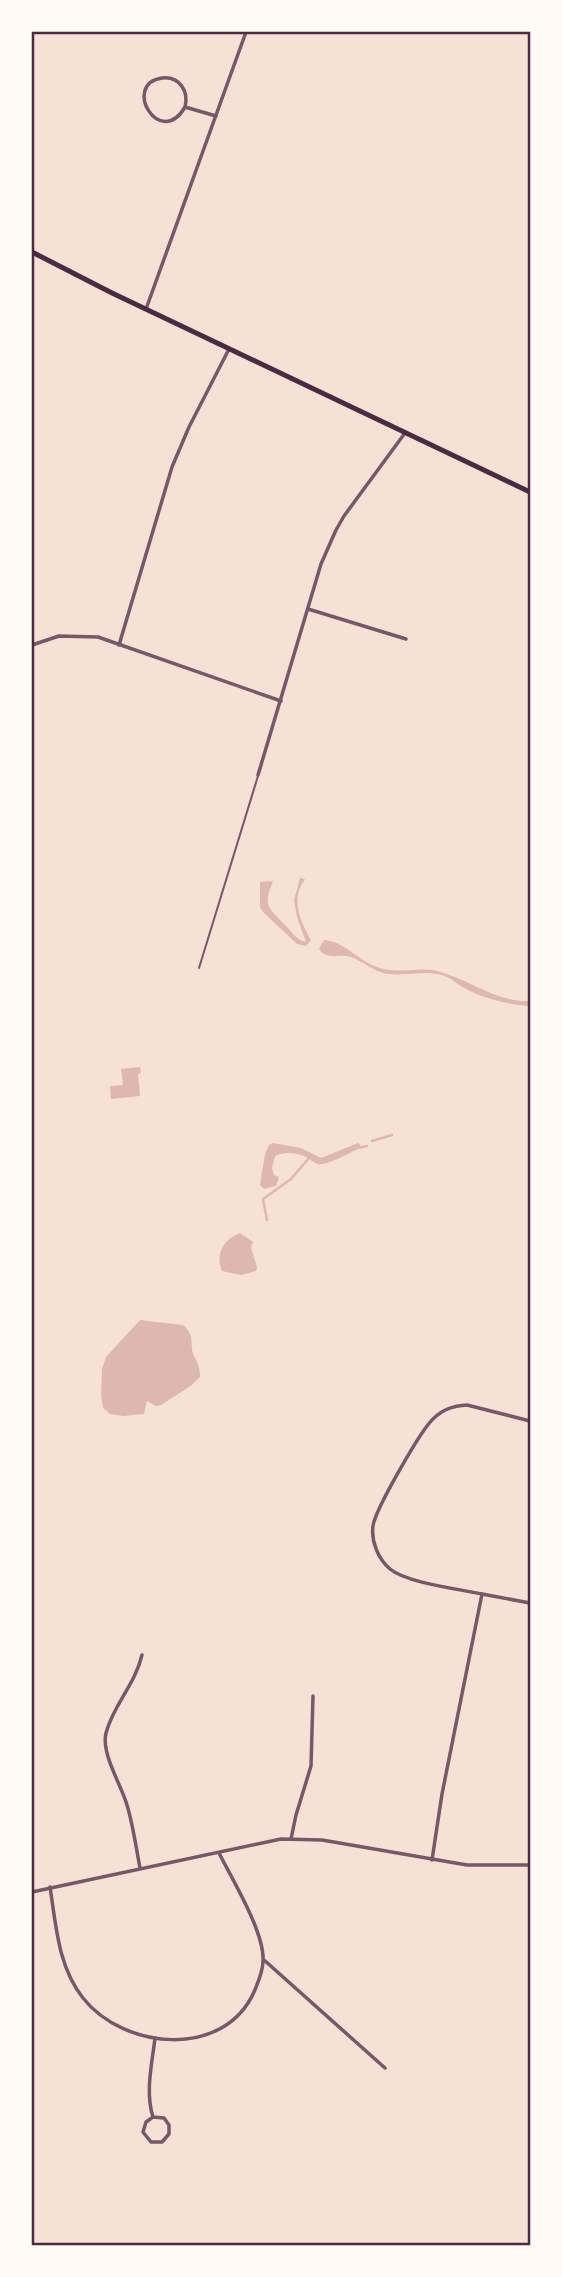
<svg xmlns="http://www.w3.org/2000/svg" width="562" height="2277" viewBox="0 0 562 2277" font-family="'Noto Sans',sans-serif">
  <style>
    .water { fill: #dcb8b0 }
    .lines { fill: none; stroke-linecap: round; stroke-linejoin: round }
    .stream { stroke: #dcb8b0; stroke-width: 2.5 }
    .service { stroke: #755966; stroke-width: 2 }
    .minor { stroke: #755966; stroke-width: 3.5 }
    .secondary { stroke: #4a2c40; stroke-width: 5 }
    .neatline { fill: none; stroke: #4a2c40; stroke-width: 2.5 }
  </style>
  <rect width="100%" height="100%" fill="#f7e1d7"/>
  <!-- water -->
  <g class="water">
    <path d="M300,878L305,879C290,900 300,920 311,940L306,946L297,944L263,912L260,907V882L273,881C263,906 267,906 285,925C292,932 296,940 306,942L297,917L294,900Z"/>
    <path d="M324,940C344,941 359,961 377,967C397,975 417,966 437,971C469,979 497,1003 530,1001V1006C510,1005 485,999 466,989C456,984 450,976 438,974C421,971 405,976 388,974C374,972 364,962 351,957C339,953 327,961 319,949Z"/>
    <path d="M140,1067L141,1073L138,1074L140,1096L111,1099L110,1086L123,1085L121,1069Z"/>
    <path d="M273,1143L301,1148L321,1158L358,1143L362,1147C353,1151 327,1166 318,1164C316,1164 311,1160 308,1158C298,1153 285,1151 275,1156L272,1168L274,1175L279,1177L276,1186L264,1189L260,1185L265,1154L269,1145Z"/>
    <path d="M240,1233L253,1242L251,1248L257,1267L256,1271L241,1275L222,1271C215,1255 223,1239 240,1233Z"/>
    <path d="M140,1320L183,1325C196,1336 189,1345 194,1356C198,1363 200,1369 200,1377L192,1385L161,1405L156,1406L147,1401L144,1414L123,1416L110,1414L103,1408L101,1395L102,1369L106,1357Z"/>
  </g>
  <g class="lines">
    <!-- stream -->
    <g class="stream">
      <path d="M372,1141L392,1135"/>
      <path d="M358,1148L367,1146"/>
      <path d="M267,1220L263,1199L291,1179L309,1158"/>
    </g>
    <!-- service -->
    <path class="service" d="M199,968L258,776"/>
    <!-- minor -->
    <g class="minor">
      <path d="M185,107C160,150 121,84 162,78C180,76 189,92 185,107L216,116"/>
      <path d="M146,309L246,32"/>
      <path d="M308,609L406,639"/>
      <path d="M32,645L59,636L98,637L281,701"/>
      <path d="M119,645L172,467L189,427L229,349"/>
      <path d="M258,775L321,564L336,530L344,516L405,433"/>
      <path d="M482,1594C459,1589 407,1583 390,1569C378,1559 371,1541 373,1526C375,1510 421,1430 433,1419C443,1409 453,1406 467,1405L530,1421"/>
      <path d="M291,1839L296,1815L311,1766L313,1696"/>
      <path d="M432,1860L442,1794L482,1594L530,1603"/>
      <path d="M140,1868C136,1847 133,1825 127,1805C121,1784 101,1754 106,1733C113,1705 135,1685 142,1655"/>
      <path d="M50,1887C56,1925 58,1967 83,1998C124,2050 224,2059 254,1992C258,1982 263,1972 263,1961C265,1933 232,1879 219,1853"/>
      <path d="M32,1892L281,1839L322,1840L467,1865H530"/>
      <path d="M264,1960L385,2068"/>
      <path d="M153,2117L164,2118L169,2125V2134L162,2142H151L143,2132L146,2122L153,2117C145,2092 152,2064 155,2038"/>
    </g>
    <!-- secondary -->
    <path class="secondary" d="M32,252L112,293L530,492"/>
  </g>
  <!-- border -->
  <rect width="562" height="2277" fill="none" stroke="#fffaf5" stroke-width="66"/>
  <rect x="33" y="33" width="496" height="2211" class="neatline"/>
</svg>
